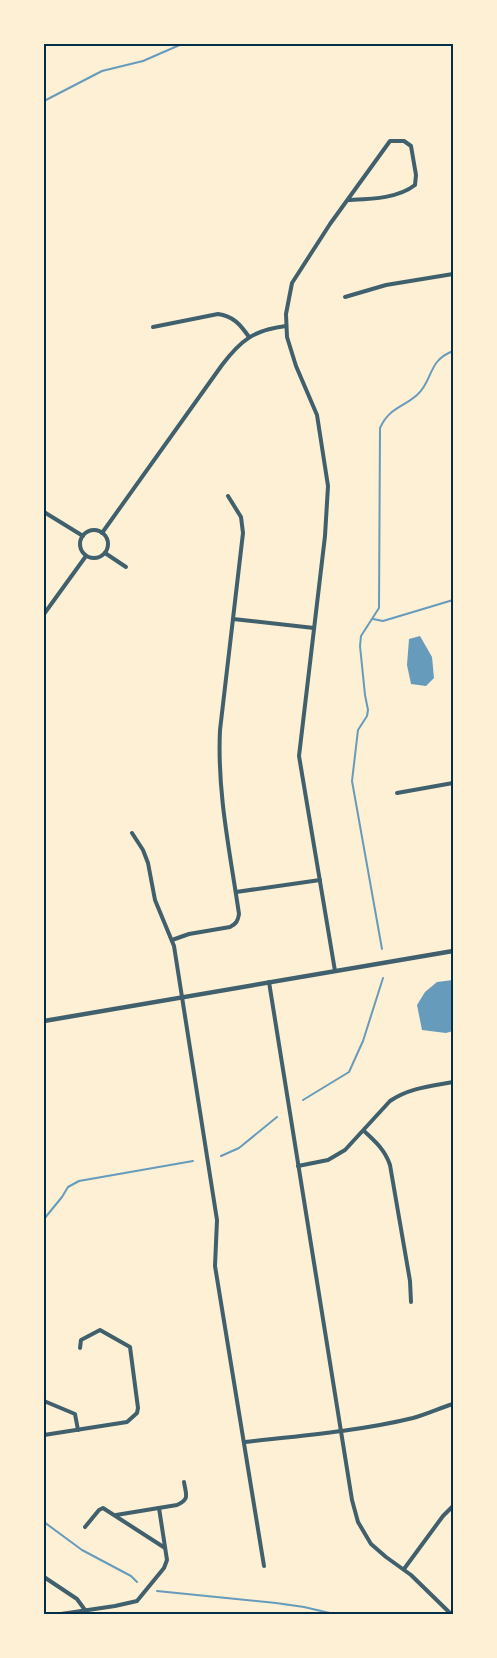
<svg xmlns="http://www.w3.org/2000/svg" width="497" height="1658" viewBox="0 0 497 1658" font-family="Roboto,sans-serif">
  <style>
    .water { fill: #669bbc }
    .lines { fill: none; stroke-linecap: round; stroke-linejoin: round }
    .stream { stroke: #669bbc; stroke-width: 2 }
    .minor { stroke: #3f606c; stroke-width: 4 }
    .tertiary { stroke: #3f606c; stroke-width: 4.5 }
    .neatline { fill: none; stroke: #003049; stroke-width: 2 }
  </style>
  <rect width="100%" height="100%" fill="#fdf0d5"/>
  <!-- water -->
  <g class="water">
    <path d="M420,636L432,657L434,678L426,686L411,684L407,665L409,639Z"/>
    <path d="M453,980V1031L446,1033L422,1030L417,1005L425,992L437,982Z"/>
  </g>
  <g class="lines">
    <!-- stream -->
    <g class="stream">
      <path d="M44,101L102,71L143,61L182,44"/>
      <path d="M373,619L383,621L453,600"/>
      <path d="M382,949L352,781L358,730L367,716L368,710L365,695L360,646L361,636L379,608L380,428C389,408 402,408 417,395C428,386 429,372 437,362C441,357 448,353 453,351"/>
      <path d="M303,1100L349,1072L363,1041L383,978"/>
      <path d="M221,1156L239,1148L277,1117"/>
      <path d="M44,1219L62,1197L68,1187L79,1181L193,1161"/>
      <path d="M44,1522L82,1550L131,1576L137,1582"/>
      <path d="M157,1591L276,1603L304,1607L334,1614"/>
      <path d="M349,1614H351"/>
    </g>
    <!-- minor -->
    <g class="minor">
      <path d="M345,297L386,285L453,274"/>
      <path d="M153,327L218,314C233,316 240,324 249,337"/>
      <path d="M44,512L83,536"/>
      <circle cx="94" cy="544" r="14"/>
      <path d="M102,533L222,365C241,340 254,330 286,326"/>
      <path d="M105,553L126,567"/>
      <path d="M44,614L86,556"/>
      <path d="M233,619L314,628"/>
      <path d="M397,793L453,783"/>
      <path d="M132,833L143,850L148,863L155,900L174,946L217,1220L215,1266L264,1566"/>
      <path d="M236,892L320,880"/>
      <path d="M172,940L189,934L230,927C236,924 238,921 239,914C230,852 217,793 220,730L243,533L241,517L228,496"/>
      <path d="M335,971L299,756L325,536L328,486L317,415L296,366L287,337L286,314L292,283L330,224L390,141H404L411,146L416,175L415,185C397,199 369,199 348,200"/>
      <path d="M269,982L352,1500L358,1522L371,1544L386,1557L411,1575L451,1614"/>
      <path d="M364,1131C375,1141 385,1150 390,1165L410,1281L411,1302"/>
      <path d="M298,1166L328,1160L345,1150L390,1101C409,1088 431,1086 453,1082"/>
      <path d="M44,1401L75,1414L78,1430"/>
      <path d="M44,1435L127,1422L137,1413L138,1408L130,1347L100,1330L81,1340L80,1348"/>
      <path d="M245,1442C299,1436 360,1431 413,1418C427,1414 440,1408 453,1404"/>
      <path d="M116,1515L177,1505C190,1499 186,1495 184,1482"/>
      <path d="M85,1527L99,1510L103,1508L165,1548"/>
      <path d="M404,1569L443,1516L453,1506"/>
      <path d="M44,1577L77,1599L85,1610"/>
      <path d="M61,1614L115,1606L137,1601L164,1568L167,1560L159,1508"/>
    </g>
    <!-- tertiary -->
    <path class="tertiary" d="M44,1021L453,951"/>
  </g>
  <!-- border -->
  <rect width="497" height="1658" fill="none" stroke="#fdf0d5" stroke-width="90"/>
  <rect x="45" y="45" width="407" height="1568" class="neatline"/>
</svg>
